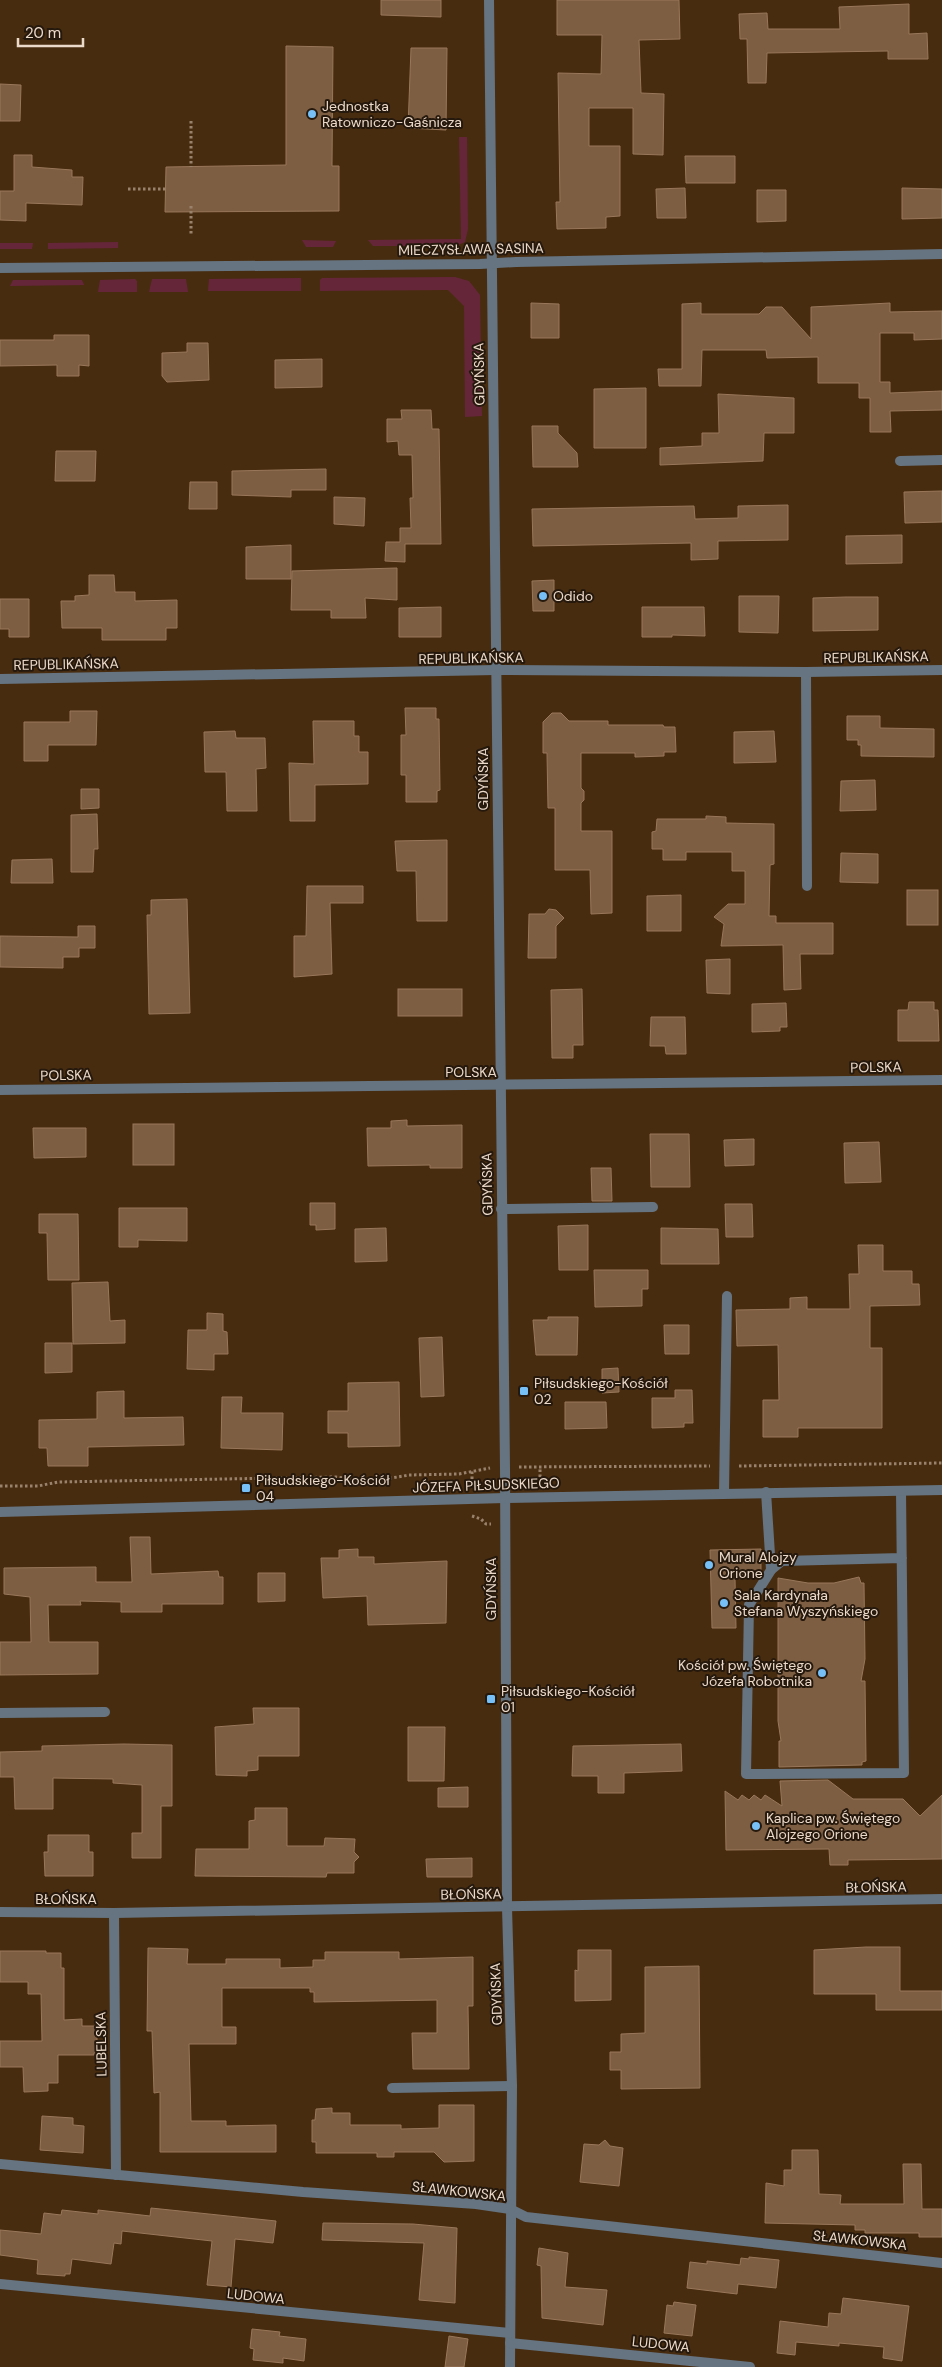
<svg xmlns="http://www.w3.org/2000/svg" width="942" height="2367" viewBox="0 0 942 2367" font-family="'DM Sans',sans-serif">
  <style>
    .green { fill: #65263a }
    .building { fill: #7e5e42; stroke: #98775a }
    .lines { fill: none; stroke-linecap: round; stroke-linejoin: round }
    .path { stroke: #99826c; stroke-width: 3; stroke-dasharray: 2.5 2.5; stroke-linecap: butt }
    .service { stroke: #657480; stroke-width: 10 }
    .minor { stroke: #657480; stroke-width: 10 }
    .tertiary { stroke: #657480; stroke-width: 10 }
    .poi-dot { fill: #76c0f7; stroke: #25180c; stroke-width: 2 }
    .labels { text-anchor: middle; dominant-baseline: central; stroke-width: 4; stroke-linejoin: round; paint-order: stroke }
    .poi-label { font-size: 14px; fill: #ebd9c9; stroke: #25180c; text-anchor: start }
    .street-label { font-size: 14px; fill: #ebd9c9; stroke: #25180c }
  </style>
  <rect width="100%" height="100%" fill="#482c10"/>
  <!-- green -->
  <g class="green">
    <path d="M459,137H467L468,229L465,242L456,246H373L368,240L461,239Z"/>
    <path d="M302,240L336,241L333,247H306Z"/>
    <path d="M118,242V248L48,249V243Z"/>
    <path d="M0,243H33L32,249H0Z"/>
    <path d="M455,277L469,281L480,295L482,416L465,417L464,306L448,290L320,291V280L322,278Z"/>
    <path d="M301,278V291H208L209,279Z"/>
    <path d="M135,279L137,281V292H98L100,280Z"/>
    <path d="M152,279H186L188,292H149Z"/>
    <path d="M13,280H82L84,285L10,286Z"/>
  </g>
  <!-- building -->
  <g class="building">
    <path d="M381,0H441V17L381,15Z"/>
    <path d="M557,0H679L680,39L639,40L641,93L664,94L663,155L633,154V108H589V146H620V216L606,217V228L557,229L556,202H560L558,73L601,74L602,35H557Z"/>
    <path d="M909,4V34L927,33L928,59H888V51L767,53L766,83H748L747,39H740L739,14L767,13L768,29H840L839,7Z"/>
    <path d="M286,46L333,47L332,166H339V211L165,212L166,167L286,165Z"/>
    <path d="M411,48H447L446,130L408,128Z"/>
    <path d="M0,84L21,85L20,121H0Z"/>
    <path d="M14,155H32V167L72,170V177H83L82,205L26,203V221L0,220V191H14Z"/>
    <path d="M685,156H735V183H686Z"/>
    <path d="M685,188L686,218H657L656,189Z"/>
    <path d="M902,188L942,189V218L902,219Z"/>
    <path d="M757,190H786V221L757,222Z"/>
    <path d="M531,303L559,304V338H531Z"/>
    <path d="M701,303V314H759L766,307H782L811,339V307L890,303V312L942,311V339L914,340V333H880V382H890V393L942,391V410L890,411L891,432H870V398H859V383H818V357L767,358L766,350H702L701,386H659L658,369H682V304Z"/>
    <path d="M54,335H89V366L79,365V376H57V365L0,366V340H54Z"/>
    <path d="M187,343H208L209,380L167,382L162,376V353L187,352Z"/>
    <path d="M322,359V387L275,388V360Z"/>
    <path d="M646,388V448H594V389Z"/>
    <path d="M718,394L794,398V433H764L763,461L660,465V448L702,446V433H719Z"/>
    <path d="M401,410H431L432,429H439L441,544H405V562L385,561L386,542H400V528H411L410,498H413L412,455H399L398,441L387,442V419H402Z"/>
    <path d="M532,426H558V433L577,453L578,467H533Z"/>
    <path d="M56,451H96L95,481H55Z"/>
    <path d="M326,469V490H291V497L232,495V471Z"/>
    <path d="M190,482H217V509H189Z"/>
    <path d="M942,491V522L905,523L904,492Z"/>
    <path d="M334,497L365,498L364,526L334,524Z"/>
    <path d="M788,505V540L718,541V559L691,560V543L533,546L532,509L694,506L695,519L738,518V506Z"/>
    <path d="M902,535V563L846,564V536Z"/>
    <path d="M291,545V579H246V547Z"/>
    <path d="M397,568V600L365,598L366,618H331V610H291L292,571Z"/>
    <path d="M89,575H114L115,592H135V601L177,600V628H166V640H102V628H62L61,601H75V596L89,595Z"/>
    <path d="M554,580V611H533L532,581Z"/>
    <path d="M739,596H779L778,633L739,632Z"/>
    <path d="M846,597H878V630L813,631V598Z"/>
    <path d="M0,599H29V637H9V629H0Z"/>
    <path d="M441,607V637H399V608Z"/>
    <path d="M642,607H704L705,636L672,635V637H642Z"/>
    <path d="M405,708H436V719H439L440,790L437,791V802H406V775H401V735H406Z"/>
    <path d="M70,711H97L96,745H48V761H24V722H70Z"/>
    <path d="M552,713H561L569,721H608V725H663L664,727H675L676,752H664V756L635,757V753H581V788L584,791V800L581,803V831H612V913L591,914L590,870H555V808H548L547,753H543V722Z"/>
    <path d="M847,716H880V728L934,729V757L861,756V745H858V740H847Z"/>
    <path d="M313,721H354V736H359V752H368V784L315,785V821H290L289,763L314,764Z"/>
    <path d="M235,731L236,738H265L266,768L256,769L257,811H227L226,772H205L204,732Z"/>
    <path d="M774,731L776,762L734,763V732Z"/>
    <path d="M875,780L876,810L840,811L841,781Z"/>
    <path d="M81,789H99V808L81,809Z"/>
    <path d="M97,814L98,849H94L93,872H71V815Z"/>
    <path d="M706,816L726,817V823L774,824V864L770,865L769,916H776V923H833V954H800L801,989L784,990L783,945L721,946L724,924L714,917L728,904H745V871H732V852H686V860H663V849H652V832L656,831L657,819H706Z"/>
    <path d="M447,840V921H417L416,871H397L395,841Z"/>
    <path d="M841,853L878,854V883L840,882Z"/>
    <path d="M52,859L53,883H11L12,860Z"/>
    <path d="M307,886H363V903H330L332,974L294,977V936H306Z"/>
    <rect x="907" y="890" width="31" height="35"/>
    <path d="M681,895V931H647V896Z"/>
    <path d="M187,899L190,1013L149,1014L147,915H151V900Z"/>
    <path d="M549,909L556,910L564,918L556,926V958H528L529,914H545Z"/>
    <path d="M78,926H95V948H79V957H63V968L0,967V936L78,937Z"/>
    <path d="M730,959V994L707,993L706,960Z"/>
    <rect x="398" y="989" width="64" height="27"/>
    <path d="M582,989L583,1045H573V1058H552L551,990Z"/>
    <path d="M909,1002H934V1010H938L939,1041H898V1010H908Z"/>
    <path d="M786,1003L787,1027H780V1031L752,1032V1004Z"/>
    <path d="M651,1017H685L686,1054H666L665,1046H650Z"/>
    <path d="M407,1120V1126L462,1125V1168H430V1165L368,1166L367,1128H391V1121Z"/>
    <rect x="133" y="1124" width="41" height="41"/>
    <path d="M33,1128H86V1157L34,1158Z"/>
    <path d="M650,1134H689L690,1187H651Z"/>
    <path d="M754,1139V1165L725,1166L724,1140Z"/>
    <path d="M879,1142L881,1182L845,1183L844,1143Z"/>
    <path d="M591,1168H611L612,1201H592Z"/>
    <path d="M310,1203H335V1229L316,1230V1225H310Z"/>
    <path d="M725,1204H752L753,1237H726Z"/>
    <path d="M119,1208H187V1241L138,1240V1247H119Z"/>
    <path d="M39,1214H78L79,1280H48L47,1233H39Z"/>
    <path d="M588,1225V1270H559L558,1226Z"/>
    <path d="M386,1228L387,1261L355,1262V1229Z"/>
    <path d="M661,1228L718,1229L719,1264H661Z"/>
    <path d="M858,1245H883V1271H912V1284H919L920,1305L870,1306V1348H882V1428H798V1437H763V1400H779L778,1345L737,1346L736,1310L790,1309V1298L807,1297V1309H850L849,1274H859Z"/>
    <path d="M594,1270H648V1289H642V1306L595,1307Z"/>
    <path d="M108,1282L110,1321L125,1320V1343L73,1344L72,1283Z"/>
    <path d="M207,1313L223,1314V1331L227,1332L228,1354H214V1370L187,1369L188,1330H207Z"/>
    <path d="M548,1317H578L577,1355H536L533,1320H548Z"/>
    <path d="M664,1325H689V1354H665Z"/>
    <path d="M442,1337L444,1396L421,1397L419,1338Z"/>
    <path d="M45,1343H72V1372L45,1373Z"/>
    <path d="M618,1368L619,1392L602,1393V1369Z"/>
    <path d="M399,1382L400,1446L348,1447V1433H328V1411H348V1383Z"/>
    <path d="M675,1390H692L693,1423H684V1427L652,1428V1398H675Z"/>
    <path d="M124,1391V1418L183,1417L184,1445L88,1447V1466H48L47,1448H39V1420L97,1419V1392Z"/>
    <path d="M222,1397H242L241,1413H283L282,1450L221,1448Z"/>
    <path d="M565,1402H606L607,1428L565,1429Z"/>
    <path d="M130,1537H150L151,1574L218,1571L219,1577H223V1604H162V1612H121V1602L80,1601L81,1605H48L49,1642H98V1674L0,1675V1642H31L30,1597L4,1594V1568L96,1567V1582H132Z"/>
    <path d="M358,1549V1557H374V1564L447,1561L446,1623L368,1625L367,1596L323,1598L321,1558H339V1550Z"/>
    <path d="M761,1549V1572L758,1577L735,1578L736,1628H712L710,1550Z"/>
    <path d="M258,1573H285V1601L258,1602Z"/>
    <path d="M859,1577L861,1583H864L865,1659L861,1681H865L866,1761L862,1762V1765L779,1767V1741H781L778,1721V1578L808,1583H834Z"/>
    <path d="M253,1708H299V1756H258V1770L247,1771V1776L216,1775L215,1727L254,1724Z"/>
    <path d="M408,1727H445L444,1781H408Z"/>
    <path d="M124,1744L172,1745V1806H161V1858H132V1833H142V1785L113,1783V1779L53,1778V1809H15L14,1777H0V1752L42,1751V1746Z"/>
    <path d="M681,1744L682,1771L624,1773V1793H598V1776H572L573,1746Z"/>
    <path d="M828,1780L853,1799H903L920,1816L942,1795V1859L848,1860V1865H830L829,1849L726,1850L725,1791L738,1800L742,1795L749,1800L754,1795L761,1800L765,1795L782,1806L780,1781Z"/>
    <path d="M468,1787V1807H438V1788Z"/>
    <path d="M255,1808H287V1846H324L325,1838L355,1839L354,1852L359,1857L354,1862V1873H327L326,1877L195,1876L196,1849H249V1821L255,1820Z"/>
    <path d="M48,1835H89V1852H93V1876H45L44,1852H48Z"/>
    <path d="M472,1858V1877H427L426,1859Z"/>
    <path d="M866,1947H900V1991H942V2010H876V1994H814V1950Z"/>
    <path d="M148,1948L188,1949L187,1964H226V1959H280V1968L313,1967V1960H325V1952H399V1959L473,1957V2006H468L469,2069H413L412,2033H437V2000L314,2002V1992H310V1988H222V2027H236V2044H189L191,2121H226V2126L276,2125V2152H160V2092L154,2093L152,2031H147Z"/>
    <path d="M578,1950H611V2000L575,2001V1970L578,1971Z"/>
    <path d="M0,1951H46V1953H61V1968H64V2020L82,2019V2026H97V2053H94V2055H58V2083H48V2091L24,2092L23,2067H0V2041H42L41,1994H28V1982H0Z"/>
    <path d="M699,1966L700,2088L621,2089V2070H610V2052H621V2034L645,2033V1967Z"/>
    <path d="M439,2105H474V2161L444,2162L434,2152H394V2157H377V2153H316V2142H312V2120H315L316,2109L332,2108V2113H350V2125H401V2129L439,2128Z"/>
    <path d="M42,2116L73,2118V2125L84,2126L83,2153L40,2150Z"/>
    <path d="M605,2140L610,2146L623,2148L619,2186L580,2182L584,2144L599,2145Z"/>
    <path d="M792,2150H818L819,2194L841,2195L840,2204H904L903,2164H921L922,2209H942V2237H919V2233H865V2230H855V2225L765,2223L766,2183L784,2186V2170H792Z"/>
    <path d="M151,2208L276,2221L273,2243L235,2239L231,2287L207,2285L212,2241L122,2231L121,2244L114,2243L111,2264L72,2259L70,2274H65V2276L37,2274L38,2260L0,2255V2230L41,2234L44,2213L61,2215L62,2210L98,2214V2210L150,2216Z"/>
    <path d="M323,2223L413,2224L457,2228L455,2303L419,2300L424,2243L322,2240Z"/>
    <path d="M539,2248L568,2253L565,2287L607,2290L603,2325L542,2318L541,2266L537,2265Z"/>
    <path d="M749,2257L779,2260L776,2288L738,2284L737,2294L687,2288L690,2262L707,2264V2261L740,2265L741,2258L749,2259Z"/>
    <path d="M843,2298L909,2306L902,2361L883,2358L884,2347L839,2343V2346L796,2342L795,2355L777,2353L780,2321L828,2327L829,2313L841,2314Z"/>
    <path d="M674,2302L696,2305L692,2336L664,2333L667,2305L673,2306Z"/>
    <path d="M252,2329L280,2332L279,2336L306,2339L304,2361L283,2358V2363L253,2360L254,2349L250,2348Z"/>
    <path d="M449,2336L468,2339L464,2367H445Z"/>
  </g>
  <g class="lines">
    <!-- path -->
    <g class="path">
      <path d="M191,121V167"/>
      <path d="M128,189H165"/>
      <path d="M191,206V234"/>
      <path d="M739,1466L942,1463"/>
      <path d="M519,1467L710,1466"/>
      <path d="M540,1482V1467"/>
      <path d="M472,1484V1470"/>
      <path d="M0,1486H38L58,1482L336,1477L359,1480L386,1479L409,1475L459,1474L490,1468"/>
      <path d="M472,1516L481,1519L486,1524H491"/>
    </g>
    <!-- service -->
    <g class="service">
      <path d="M806,672L807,886"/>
      <path d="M501,1209L653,1207"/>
      <path d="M901,1491L904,1773L746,1774L749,1605L771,1570L782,1561L902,1558"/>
      <path d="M766,1492L771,1570"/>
      <path d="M724,1493L727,1296"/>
      <path d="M392,2088L512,2086"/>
    </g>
    <!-- minor -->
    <g class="minor">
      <path d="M489,0L505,1468L507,1907L512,2086L510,2367"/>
      <path d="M0,268L480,264L516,262L942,254"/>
      <path d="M900,461L942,460"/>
      <path d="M0,679L496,670L806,672L942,670"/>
      <path d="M0,1090L942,1080"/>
      <path d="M0,1713L105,1712"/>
      <path d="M0,1912L114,1913L942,1899"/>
      <path d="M114,1913L116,2175"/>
      <path d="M0,2164L303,2192L476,2204L510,2209L526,2217L942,2263"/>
      <path d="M0,2284L510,2333"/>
      <path d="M510,2343L750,2367"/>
    </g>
    <!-- tertiary -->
    <path class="tertiary" d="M0,1512L505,1498L942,1490"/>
  </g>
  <!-- markers -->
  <g class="poi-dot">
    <circle cx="312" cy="114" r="5"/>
    <circle cx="543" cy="596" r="5"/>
    <rect x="519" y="1386" width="10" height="10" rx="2.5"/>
    <rect x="241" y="1483" width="10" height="10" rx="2.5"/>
    <circle cx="709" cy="1565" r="5"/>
    <circle cx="724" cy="1603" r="5"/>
    <circle cx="822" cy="1673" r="5"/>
    <rect x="486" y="1694" width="10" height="10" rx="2.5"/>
    <circle cx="756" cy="1826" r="5"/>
  </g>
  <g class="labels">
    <!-- poi labels -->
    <g class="poi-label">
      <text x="322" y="106">Jednostka<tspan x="322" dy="16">Ratowniczo-Gaśnicza</tspan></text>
      <text x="553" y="596">Odido</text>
      <text x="534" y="1383">Piłsudskiego-Kościół<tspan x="534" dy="16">02</tspan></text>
      <text x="256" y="1480">Piłsudskiego-Kościół<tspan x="256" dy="16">04</tspan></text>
      <text x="719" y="1557">Mural Alojzy<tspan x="719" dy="16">Orione</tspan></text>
      <text x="734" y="1595">Sala Kardynała<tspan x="734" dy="16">Stefana Wyszyńskiego</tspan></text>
      <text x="812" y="1665" text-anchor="end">Kościół pw. Świętego<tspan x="812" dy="16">Józefa Robotnika</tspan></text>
      <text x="501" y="1691">Piłsudskiego-Kościół<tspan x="501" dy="16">01</tspan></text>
      <text x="766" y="1818">Kaplica pw. Świętego<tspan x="766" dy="16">Alojzego Orione</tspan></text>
    </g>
    <!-- street labels -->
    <g class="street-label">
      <text transform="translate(471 249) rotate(-1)">MIECZYSŁAWA SASINA</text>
      <text transform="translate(479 374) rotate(-91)">GDYŃSKA</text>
      <text transform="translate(876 657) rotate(-1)">REPUBLIKAŃSKA</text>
      <text transform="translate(471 658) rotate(-1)">REPUBLIKAŃSKA</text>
      <text transform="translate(66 664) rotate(-1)">REPUBLIKAŃSKA</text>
      <text transform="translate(483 779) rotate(-90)">GDYŃSKA</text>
      <text transform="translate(876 1067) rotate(-1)">POLSKA</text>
      <text x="471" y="1072">POLSKA</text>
      <text transform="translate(66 1075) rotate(-1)">POLSKA</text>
      <text transform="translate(487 1184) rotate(-91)">GDYŃSKA</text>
      <text transform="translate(486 1485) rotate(-2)">JÓZEFA PIŁSUDSKIEGO</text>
      <text transform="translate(491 1589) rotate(-90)">GDYŃSKA</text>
      <text transform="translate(876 1887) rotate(-1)">BŁOŃSKA</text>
      <text transform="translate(471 1894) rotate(-1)">BŁOŃSKA</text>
      <text x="66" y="1899">BŁOŃSKA</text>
      <text transform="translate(496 1994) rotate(-92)">GDYŃSKA</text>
      <text transform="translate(101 2044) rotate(-91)">LUBELSKA</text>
      <text transform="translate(459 2191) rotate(6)">SŁAWKOWSKA</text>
      <text transform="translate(860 2240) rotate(6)">SŁAWKOWSKA</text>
      <text transform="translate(256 2296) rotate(6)">LUDOWA</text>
      <text transform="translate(661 2344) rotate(6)">LUDOWA</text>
    </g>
  </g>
  <!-- scale -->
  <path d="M18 38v8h65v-8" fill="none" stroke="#ebd9c9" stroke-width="2.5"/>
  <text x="25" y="38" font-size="15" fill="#ebd9c9" stroke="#25180c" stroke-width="4" paint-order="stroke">20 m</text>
</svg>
